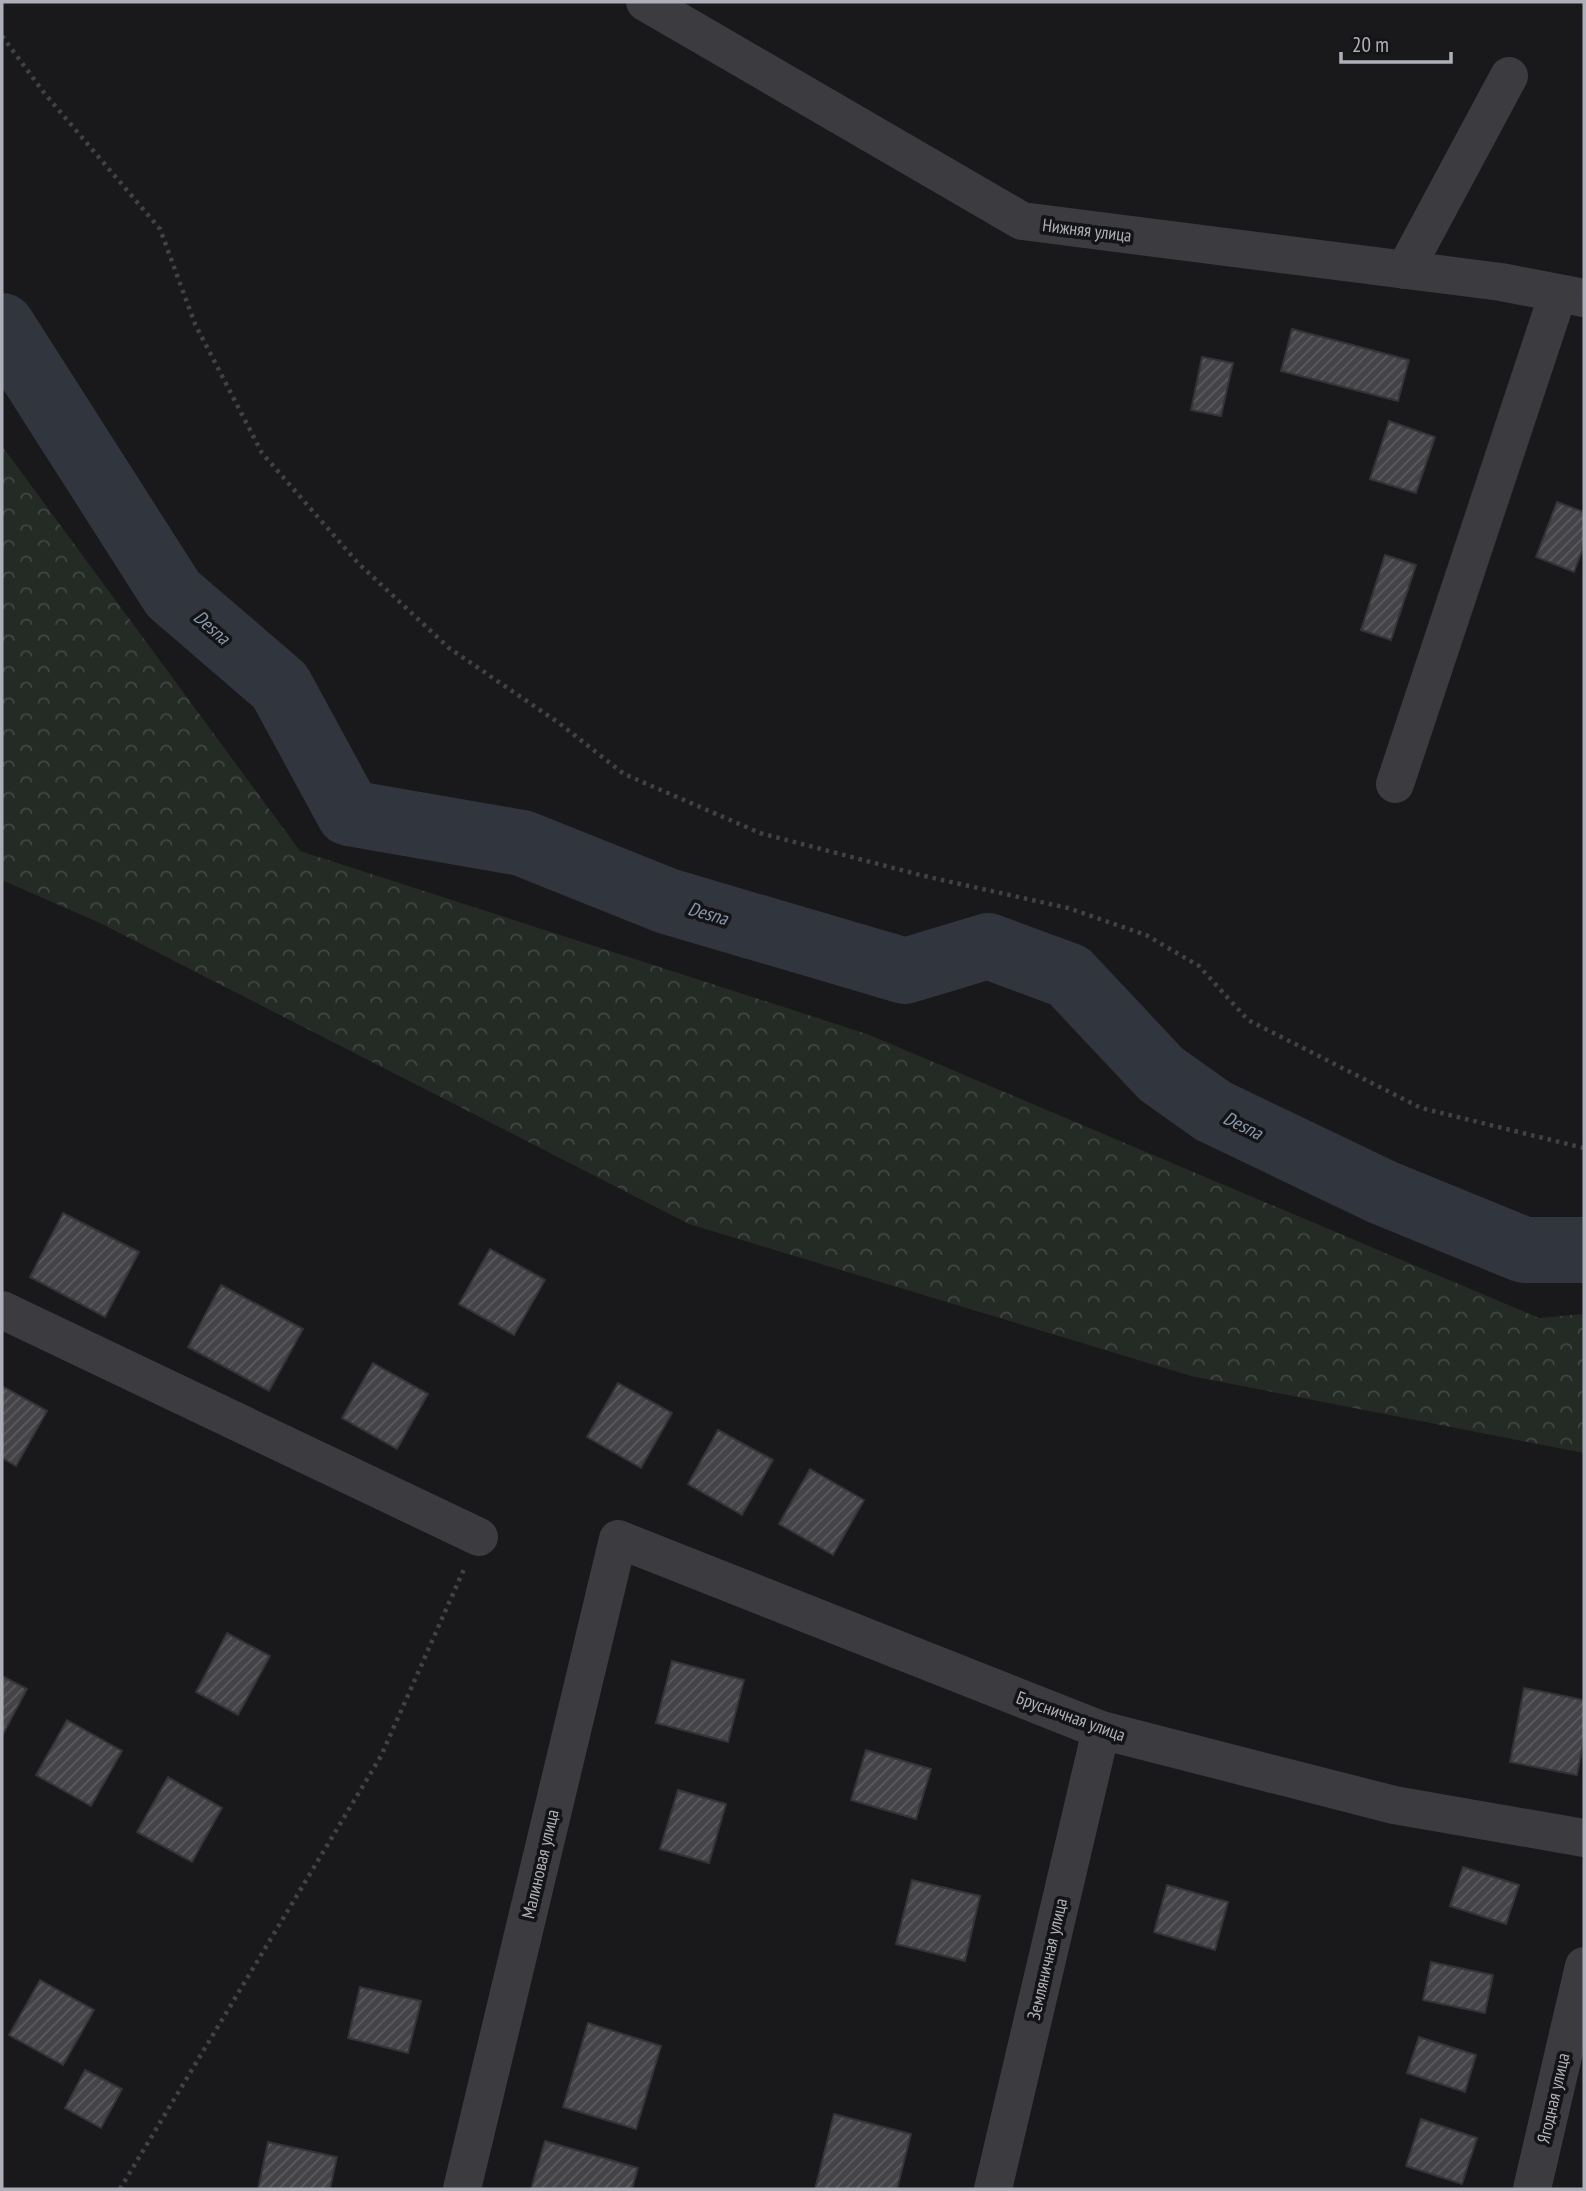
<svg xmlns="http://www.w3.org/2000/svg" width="1586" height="2191" viewBox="0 0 1586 2191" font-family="'PT Sans Narrow',sans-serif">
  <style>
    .forest { fill: url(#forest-crowns) }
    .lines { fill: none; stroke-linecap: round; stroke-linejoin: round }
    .river { stroke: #31363e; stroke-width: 66 }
    .building { fill: url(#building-hatch); stroke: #343437; stroke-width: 2 }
    .path { stroke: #414246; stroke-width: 4.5; stroke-dasharray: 3.5 5; stroke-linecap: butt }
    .minor { stroke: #3b3b40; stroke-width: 38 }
    .labels { text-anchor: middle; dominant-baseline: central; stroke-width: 7; stroke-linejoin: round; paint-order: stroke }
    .street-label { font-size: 18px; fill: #adb0b9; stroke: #141416 }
    .water-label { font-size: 19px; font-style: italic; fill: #8999af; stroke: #141416 }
  </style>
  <defs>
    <pattern id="forest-crowns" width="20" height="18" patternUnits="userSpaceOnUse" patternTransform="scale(1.75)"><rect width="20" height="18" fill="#242b25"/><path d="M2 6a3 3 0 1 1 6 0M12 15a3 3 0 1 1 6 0" fill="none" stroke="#414743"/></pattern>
    <pattern id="building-hatch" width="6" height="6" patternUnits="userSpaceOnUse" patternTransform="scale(1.75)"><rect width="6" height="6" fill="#444448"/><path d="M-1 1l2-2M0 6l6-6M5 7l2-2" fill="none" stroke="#5c5c60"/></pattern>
  </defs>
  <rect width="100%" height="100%" fill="#19191b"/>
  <!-- forest -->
  <path class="forest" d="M2,446L300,851L867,1034L1539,1318L1584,1314V1453L1191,1376L689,1224L102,924L2,880Z"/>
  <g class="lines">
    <!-- river -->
    <path class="river" d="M2,326L173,594L280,686L349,813L522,843L667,901L905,971L988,946L1069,976L1161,1074L1213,1111L1382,1192L1524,1250H1584"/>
  </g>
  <!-- building -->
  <g class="building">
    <path d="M1292,329L1409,360L1398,401L1281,371Z"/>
    <path d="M1202,357L1233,363L1221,416L1191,410Z"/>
    <path d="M1389,421L1435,437L1416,493L1370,479Z"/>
    <path d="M1557,502L1584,512V545L1574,572L1536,557Z"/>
    <path d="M1385,555L1416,565L1391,640L1361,630Z"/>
    <path d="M63,1213L139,1252L105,1317L30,1277Z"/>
    <path d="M490,1249L545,1280L514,1335L459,1304Z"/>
    <path d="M221,1285L303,1329L269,1391L188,1347Z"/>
    <path d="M373,1363L428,1394L397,1449L342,1418Z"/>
    <path d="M618,1383L672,1413L641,1468L587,1437Z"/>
    <path d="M2,1386L47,1411L16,1466L2,1458Z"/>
    <path d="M718,1430L773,1460L742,1515L688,1484Z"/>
    <path d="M810,1469L864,1500L833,1555L779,1524Z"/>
    <path d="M227,1633L270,1656L238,1715L196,1692Z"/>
    <path d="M672,1661L744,1680L728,1742L656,1723Z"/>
    <path d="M2,1676L27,1689L2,1736Z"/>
    <path d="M1524,1688L1584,1700V1739L1577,1775L1510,1762Z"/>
    <path d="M67,1720L122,1751L91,1806L36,1775Z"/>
    <path d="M866,1750L931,1769L916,1819L851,1800Z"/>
    <path d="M168,1777L222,1808L192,1862L137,1832Z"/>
    <path d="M678,1790L726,1804L709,1863L660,1849Z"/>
    <path d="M1463,1867L1519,1885L1506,1924L1450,1906Z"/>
    <path d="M912,1880L980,1896L965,1961L896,1944Z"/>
    <path d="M1167,1885L1228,1902L1215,1950L1154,1932Z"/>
    <path d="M1431,1962L1493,1975L1485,2013L1423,2000Z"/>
    <path d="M40,1980L94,2010L63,2065L9,2035Z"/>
    <path d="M360,1987L421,2001L408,2053L348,2038Z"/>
    <path d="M588,2023L661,2046L636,2129L563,2107Z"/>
    <path d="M1419,2037L1476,2055L1465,2092L1407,2073Z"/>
    <path d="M85,2070L122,2089L101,2128L65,2108Z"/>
    <path d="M834,2114L911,2134L897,2189H815Z"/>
    <path d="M1421,2119L1477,2138L1462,2184L1406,2166Z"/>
    <path d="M545,2141L638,2168L632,2189H531Z"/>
    <path d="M268,2142L337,2157L330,2189H258Z"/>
  </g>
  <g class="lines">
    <!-- path -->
    <g class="path">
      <path d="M2,36L45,94L160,229L195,324L262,453L358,563L449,648L559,723L624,774L760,833L924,876L1068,908L1146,935L1199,966L1248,1020L1421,1108L1584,1148"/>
      <path d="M120,2189L381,1756L464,1569"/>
    </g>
    <!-- minor -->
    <g class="minor">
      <path d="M645,2L1022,221L1501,282L1584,298"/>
      <path d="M1405,270L1509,76"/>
      <path d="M1395,784L1558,294"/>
      <path d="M2,1310L479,1537"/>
      <path d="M462,2189L618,1539L1101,1730L1394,1805L1584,1838"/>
      <path d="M993,2189L1101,1730"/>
      <path d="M1532,2189L1584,1966"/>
    </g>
  </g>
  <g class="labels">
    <!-- street labels -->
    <g class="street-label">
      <text transform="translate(1087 230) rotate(7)">Нижняя улица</text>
      <text transform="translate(1071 1716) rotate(20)">Брусничная улица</text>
      <text transform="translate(540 1864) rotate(-77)">Малиновая улица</text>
      <text transform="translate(1047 1959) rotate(-77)">Земляничная улица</text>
      <text transform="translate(1553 2098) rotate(-77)">Ягодная улица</text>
    </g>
    <!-- water labels -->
    <g class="water-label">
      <text transform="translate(212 627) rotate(41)">Desna</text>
      <text transform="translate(708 913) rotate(16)">Desna</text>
      <text transform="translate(1243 1125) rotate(26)">Desna</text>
    </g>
  </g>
  <!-- border -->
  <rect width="1586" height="2191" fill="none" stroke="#adb0b9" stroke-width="7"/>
  <!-- scale -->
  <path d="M1341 52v10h110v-10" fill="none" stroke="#adb0b9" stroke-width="3.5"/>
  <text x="1352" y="52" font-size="21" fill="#adb0b9" stroke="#141416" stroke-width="5" paint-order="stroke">20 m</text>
</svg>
